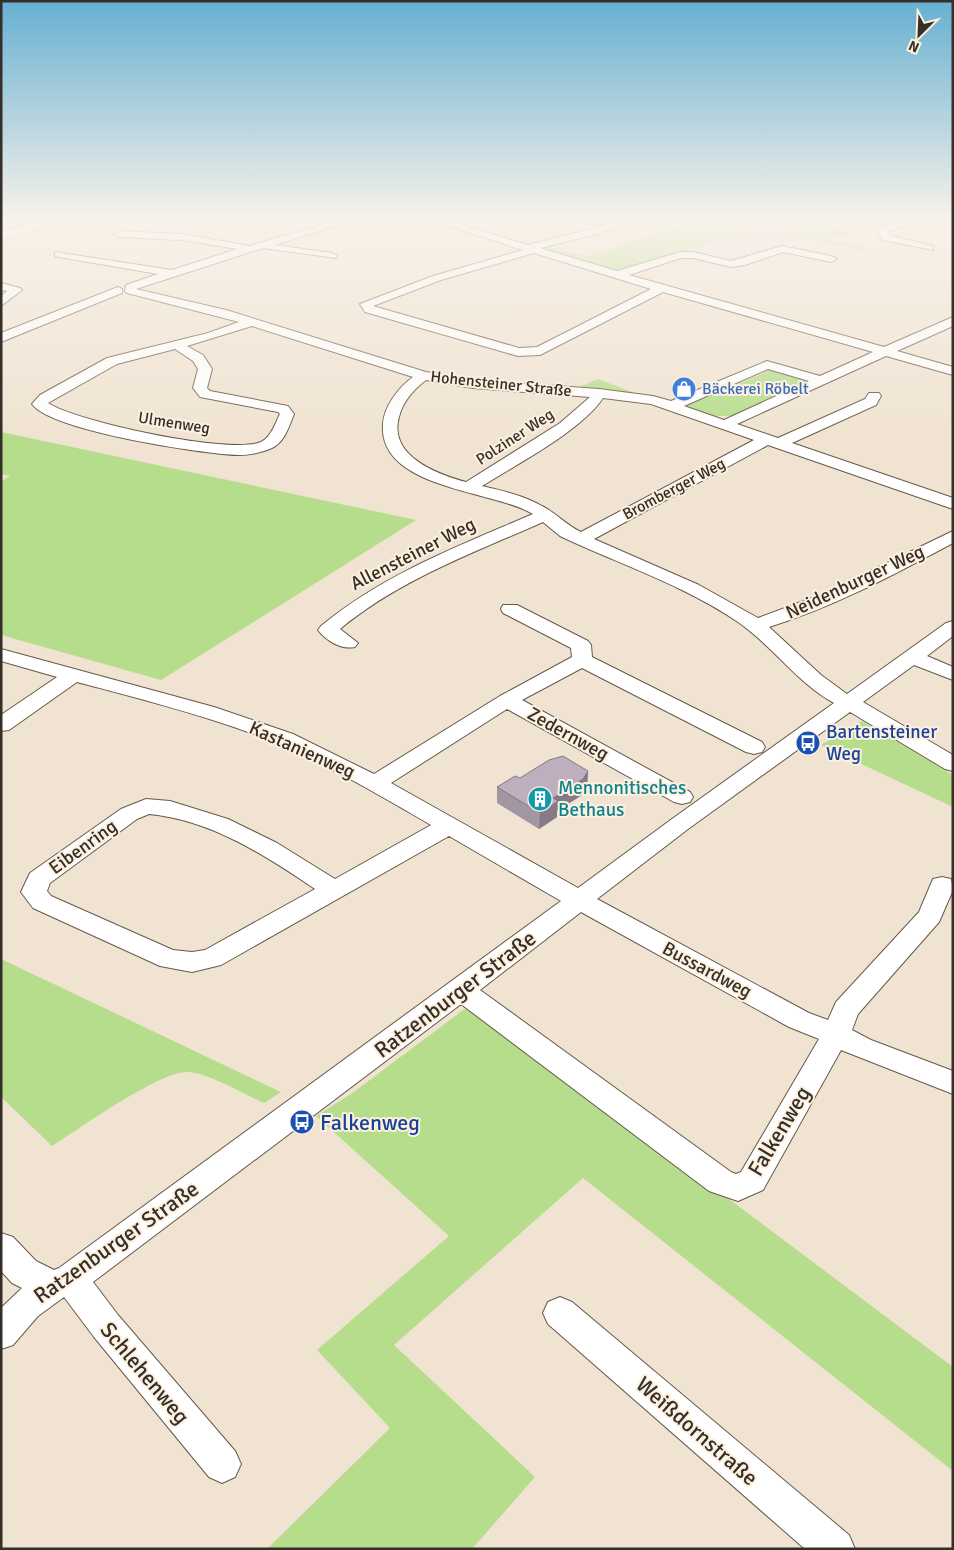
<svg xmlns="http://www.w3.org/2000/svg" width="954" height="1550" viewBox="0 0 954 1550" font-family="Signika,sans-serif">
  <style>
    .education { fill: #e5d5e7 }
    .green { fill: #b6dd8b }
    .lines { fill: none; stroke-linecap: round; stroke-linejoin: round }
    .minor-casing { stroke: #65594a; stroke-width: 2 }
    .major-casing { stroke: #65594a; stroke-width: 1 }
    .minor { fill: #fff; fill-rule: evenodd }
    .major { fill: #fff; fill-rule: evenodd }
    .wall { fill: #a396a3 }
    .shaded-wall { fill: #857a85 }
    .building { fill: #beafbe; stroke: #857a85 }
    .labels { text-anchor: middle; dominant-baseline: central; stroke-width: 4; stroke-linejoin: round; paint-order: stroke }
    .far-street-label { font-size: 16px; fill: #352f29; stroke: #fdf0df }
    .far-shop-label { font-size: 16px; fill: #366cbe; stroke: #fdf0df; text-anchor: start }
    .street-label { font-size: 19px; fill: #352f29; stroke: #fdf0df }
    .transit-label { font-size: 19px; fill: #164399; stroke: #fdf0df; text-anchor: start }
    .culture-label { font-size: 19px; fill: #0d838f; stroke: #fdf0df; text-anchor: start }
    .near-street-label { font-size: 22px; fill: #352f29; stroke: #fdf0df }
    .near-transit-label { font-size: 22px; fill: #164399; stroke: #fdf0df; text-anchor: start }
  </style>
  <rect width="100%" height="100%" fill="#f0e3d1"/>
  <!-- education -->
  <path class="education" d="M761,227L804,237L738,259L674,254Z"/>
  <!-- green -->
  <g class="green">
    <path d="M699,220H840L823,226L858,235L818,238L867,248L860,250L761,227L620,272L540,248L545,246L586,256Z"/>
    <path d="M769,369L807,378L811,382L736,416H713L685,406L711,393H717L768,371Z"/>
    <path d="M598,379L638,394L574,389Z"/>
    <path d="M1,432L416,520L161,680L1,635V481L10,476L1,474Z"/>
    <path d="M862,721L953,775V807L821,745Z"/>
    <path d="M1,959L281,1092L264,1103C243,1094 211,1074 189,1072C162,1069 79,1129 52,1146L1,1097Z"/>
    <path d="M470,1005L953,1367V1471L583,1178L394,1345L535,1477L472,1549H267L390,1428L317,1350L449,1236L316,1116L351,1094Z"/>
  </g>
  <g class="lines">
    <defs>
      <g id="minor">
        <path d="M338,220H354L275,245L332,253L337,256L336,258L263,248L136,289L226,310L426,372L473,380L599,389L653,396L671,401L767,361L820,376L873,352L663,292L540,355L518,356L365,312L360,304L433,276L523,250L430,220H446L528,245L592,229L617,220H632L600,233L540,248L617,271L680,252H693L731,261L782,246L831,256L837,259L831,262L783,252L745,265L731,267L693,258H681L629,275L884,347L953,317V326L897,351L953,367V375L886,356L737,424L778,438L865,399L869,393H879L881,396L876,405L792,443L953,498V509L768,445L594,539L699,585L758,618L825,593L953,531V543C893,575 834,607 769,627L821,675L847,694L946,623L953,621V636L927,656L953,667V680L914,665L863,702L953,755V771L945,769L850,712L688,829L597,899L809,1013L828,1020L836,1002L919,912L933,879L942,877L951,879L953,890L939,922L858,1014L852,1030L871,1040L953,1071V1094L841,1050L763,1190L738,1201L709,1191L461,1004L93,1282L118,1315L235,1451L241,1464L235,1477L222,1483L209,1477L94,1337L64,1297L38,1316L13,1345L1,1349V1308L22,1288L12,1283L1,1271V1233L13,1237L36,1261L54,1270L59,1268L561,901L449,836L221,965L192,972L160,966L33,908L21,892L30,873L121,809L146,799L170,801L228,819L277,843L335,879L431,825C381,796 330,766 277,743C212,717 144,700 77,682L9,730L1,731V715L57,677L1,661V649L214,707L293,734L374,774L500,696L572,657L571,648L503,613L501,609L503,605H517L588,641L591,645L592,657L762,742L765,747L762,752L754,754L746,752L582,668L522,700L690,792L693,797L690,802L682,804L674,802L507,709L391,783L578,888L672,819L834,703C797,683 773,646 738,622C684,585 619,564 560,536L543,522C473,553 399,580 340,629L358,643L355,647C342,650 326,641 318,630L321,626C384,574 459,546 533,514C493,490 378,489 383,424C384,406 399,387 413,377L252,326L187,346L203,355L212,369L207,388L210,391L288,406L294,414C289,426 285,442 272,448C261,453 249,455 238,455C203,454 51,431 32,404L40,395L107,358L208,333L239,322L127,293L125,291L126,285L158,274L59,257L55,256V252L172,270L237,249L182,240L119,237L114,234L119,231L182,234L249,246ZM534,253L651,289L537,347L519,348L373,306L441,280ZM175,349L193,361L198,369L193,388L200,397L278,412L280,414C275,424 271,437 261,442C230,455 77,422 48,403L117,364ZM768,369L809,381L724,420L684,406ZM426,380L473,388L590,397L560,423L466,482C437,474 388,456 399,417C403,401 413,390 426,380ZM603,398L651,404L754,440L581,532C566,525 556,513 542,506C523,495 503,491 482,486C517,464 581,431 603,398ZM149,814C211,820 265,855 315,889L205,950L192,952L173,950L51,896L47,891L50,883L137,819ZM581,912L789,1027L819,1039L741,1172L736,1174L731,1172L480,990Z"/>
        <path d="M904,220H920L888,232L891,236L933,246V250L883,240L876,231Z"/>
        <path d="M1,283L20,288L22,290L1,306V296L7,291L1,290Z"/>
        <path d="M118,287L122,289V293L1,342V333Z"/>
        <path d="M560,1297L572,1302L849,1535L855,1549H805L548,1324L543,1313L548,1302Z"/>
      </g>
      <path id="major" d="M42,220H62L60,223L1,240V232Z"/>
    </defs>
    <!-- minor casing -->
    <use href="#minor" class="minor-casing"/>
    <!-- major casing -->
    <use href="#major" class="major-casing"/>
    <!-- minor -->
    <use href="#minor" class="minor"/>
    <!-- major -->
    <use href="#major" class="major"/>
  </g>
  <!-- wall -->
  <path class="wall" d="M588,771L587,787L582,795L557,811V817L539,829L497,803V787L520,778Z"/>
  <!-- shaded-wall -->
  <path class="shaded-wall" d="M588,771L587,787L582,795L557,811V817L539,829L540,813L553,798Z"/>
  <!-- building -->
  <path class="building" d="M563,756L588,771L583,779L553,798L558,801L540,813L497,787L515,776L520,778L549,760Z"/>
  <!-- sky -->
  <linearGradient id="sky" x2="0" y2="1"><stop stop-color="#66b0d1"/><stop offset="0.5" stop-color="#f8f2ea"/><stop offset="1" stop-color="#f8f2ea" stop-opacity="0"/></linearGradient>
  <rect width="954" height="437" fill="url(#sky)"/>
  <!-- icons -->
  <defs>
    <symbol id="shop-disc" viewBox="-11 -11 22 22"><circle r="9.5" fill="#3f7fe0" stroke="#fdf0df"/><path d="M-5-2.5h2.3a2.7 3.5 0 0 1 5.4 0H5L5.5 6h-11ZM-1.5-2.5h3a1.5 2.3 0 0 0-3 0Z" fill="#fff"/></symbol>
    <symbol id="bus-disc" viewBox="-11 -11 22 22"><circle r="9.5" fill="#1a4fb4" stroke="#fdf0df"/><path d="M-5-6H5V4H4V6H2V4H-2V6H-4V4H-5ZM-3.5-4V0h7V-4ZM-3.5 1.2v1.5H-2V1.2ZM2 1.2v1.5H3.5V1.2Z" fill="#fff"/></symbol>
    <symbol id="building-disc" viewBox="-11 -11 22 22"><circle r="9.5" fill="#0f9aa8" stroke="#fdf0df"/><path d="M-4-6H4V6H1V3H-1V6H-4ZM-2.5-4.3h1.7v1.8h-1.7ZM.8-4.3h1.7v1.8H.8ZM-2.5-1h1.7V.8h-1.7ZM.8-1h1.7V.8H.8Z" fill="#fff"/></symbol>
  </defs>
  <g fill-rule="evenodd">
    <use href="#shop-disc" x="670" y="375" width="28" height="28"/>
    <use href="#bus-disc" x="794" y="729" width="28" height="28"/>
    <use href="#building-disc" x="526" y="785" width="28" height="28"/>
    <use href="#bus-disc" x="288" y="1108" width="28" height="28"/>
  </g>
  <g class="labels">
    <!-- far-street labels -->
    <g class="far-street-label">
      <text transform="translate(501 384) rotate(6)">Hohensteiner Straße</text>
      <text transform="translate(174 423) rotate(9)">Ulmenweg</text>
      <text transform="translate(515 437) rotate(-33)">Polziner Weg</text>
      <text transform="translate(674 489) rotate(-28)">Bromberger Weg</text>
    </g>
    <!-- far-shop labels -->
    <g class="far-shop-label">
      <text x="702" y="389">Bäckerei Röbelt</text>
    </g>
    <!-- street labels -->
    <g class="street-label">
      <text transform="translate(413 554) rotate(-27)">Allensteiner Weg</text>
      <text transform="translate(855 582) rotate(-25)">Neidenburger Weg</text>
      <text transform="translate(568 734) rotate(29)">Zedernweg</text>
      <text transform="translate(302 750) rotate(24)">Kastanienweg</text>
      <text transform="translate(83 847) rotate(-36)">Eibenring</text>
      <text transform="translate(707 970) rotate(28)">Bussardweg</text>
    </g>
    <!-- transit labels -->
    <g class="transit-label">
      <text x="826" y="732">Bartensteiner<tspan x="826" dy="22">Weg</tspan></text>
    </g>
    <!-- culture labels -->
    <g class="culture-label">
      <text x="558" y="788">Mennonitisches<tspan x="558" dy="22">Bethaus</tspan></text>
    </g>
    <!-- near-street labels -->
    <g class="near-street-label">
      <text transform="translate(455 994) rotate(-37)">Ratzenburger Straße</text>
      <text transform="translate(779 1131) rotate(-59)">Falkenweg</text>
      <text transform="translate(116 1242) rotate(-35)">Ratzenburger Straße</text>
      <text transform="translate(145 1373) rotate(50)">Schlehenweg</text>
      <text transform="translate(697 1431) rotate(41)">Weißdornstraße</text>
    </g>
    <!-- near-transit labels -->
    <g class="near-transit-label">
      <text x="320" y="1122">Falkenweg</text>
    </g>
  </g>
  <!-- border -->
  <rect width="954" height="1550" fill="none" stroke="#352f29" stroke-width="5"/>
  <!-- north arrow -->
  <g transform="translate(919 35) rotate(204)" stroke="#fdf0df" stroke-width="4" paint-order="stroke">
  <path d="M0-4L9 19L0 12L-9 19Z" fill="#352f29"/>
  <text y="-8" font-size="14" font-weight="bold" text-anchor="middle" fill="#352f29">N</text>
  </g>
</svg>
